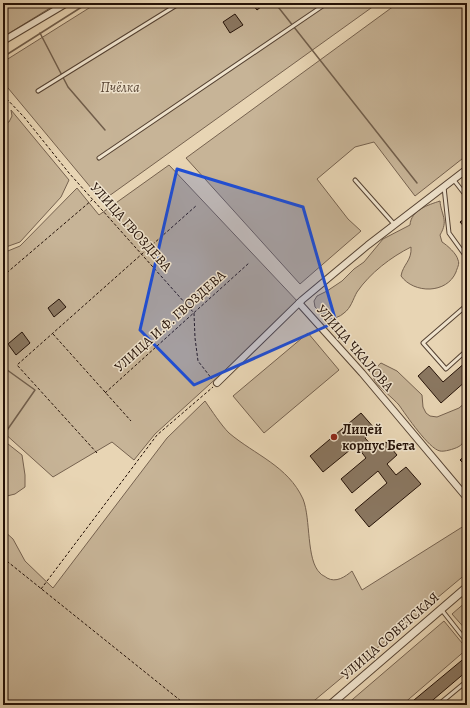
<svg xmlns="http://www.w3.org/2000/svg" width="470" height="708" viewBox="0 0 470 708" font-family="Alegreya,serif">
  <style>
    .green { fill: #c7b497; stroke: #76624f }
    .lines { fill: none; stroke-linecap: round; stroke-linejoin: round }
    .stream { stroke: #715e4b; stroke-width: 1.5 }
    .building { fill: #8a7761; stroke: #241107 }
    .service-casing { stroke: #554232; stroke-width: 5 }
    .minor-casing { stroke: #554232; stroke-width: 8 }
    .tertiary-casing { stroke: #554232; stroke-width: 9 }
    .path { stroke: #241107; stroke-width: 1; stroke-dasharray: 3 2; stroke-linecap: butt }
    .service { stroke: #f0e4ce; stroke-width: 3 }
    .minor { stroke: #f0e4ce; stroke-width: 6 }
    .tertiary { stroke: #f0e4ce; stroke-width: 7 }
    .marked { fill: #1d4ed8; fill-opacity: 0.2; stroke: #1d4ed8; stroke-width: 3; stroke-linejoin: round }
    .poi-dot { fill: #8f2418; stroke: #f0e4ce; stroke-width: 1.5 }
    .labels { text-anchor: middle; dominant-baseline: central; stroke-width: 3; stroke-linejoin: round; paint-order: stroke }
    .park-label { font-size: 14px; font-style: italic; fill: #5d4a39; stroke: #f0e4ce }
    .street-label { font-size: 14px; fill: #241107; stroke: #f0e4ce }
    .poi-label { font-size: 14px; font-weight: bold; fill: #241107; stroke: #f0e4ce; text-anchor: start }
  </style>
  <rect width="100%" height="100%" fill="#e8d5b4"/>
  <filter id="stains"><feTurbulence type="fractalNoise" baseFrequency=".005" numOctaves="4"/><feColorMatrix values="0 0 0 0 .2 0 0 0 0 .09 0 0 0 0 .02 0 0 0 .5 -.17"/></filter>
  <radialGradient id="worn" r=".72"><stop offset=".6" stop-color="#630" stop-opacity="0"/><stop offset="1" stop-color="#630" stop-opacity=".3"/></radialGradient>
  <!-- green -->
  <g class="green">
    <path d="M3,3H58L3,37Z"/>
    <path d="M97,3H378L102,201L3,82V62Z"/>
    <path d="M398,3H467V155L415,196L374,142L355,147L317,179L348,219L361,231L300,284L186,158Z"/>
    <path d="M11,110L69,180L61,197L20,242L3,248V123L9,122L12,116Z"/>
    <path d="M169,165L299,303L155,434L134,460L112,442L53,477L3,432V253L20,246L77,188L99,215Z"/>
    <path d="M440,201C441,215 449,220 440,235L442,242C447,245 457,254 458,260C460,264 457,268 456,272C447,294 414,294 401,276C403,264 412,261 411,247C391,257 370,273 357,292C353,299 351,308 344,313C340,317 333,319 327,319L315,307L314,301L317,296L327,291L342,281L354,269L364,262L383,239L410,225C411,210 428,205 440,201Z"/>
    <path d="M308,333L339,370L264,433L233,396Z"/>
    <path d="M381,363L397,371L422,395L423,407L426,413L430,416L437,417L459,408L467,401V439C464,441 461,446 458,447C454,449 444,452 440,451C429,449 406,415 399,405C394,399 375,384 374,379C372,372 376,367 381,363Z"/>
    <path d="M205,401C212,411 221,425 229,433C255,455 288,466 303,499C311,519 306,560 320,573C321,575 325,576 327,578C336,583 345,577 352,571L362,590L467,524V573L309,705H3V530L13,539L25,561L53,588L167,438Z"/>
    <path d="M3,440L22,455L25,475V487L15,494L3,497Z"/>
    <path d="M467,601V631L452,614Z"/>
    <path d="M444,621L467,649L402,705H346Z"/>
  </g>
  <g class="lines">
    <!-- stream -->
    <g class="stream">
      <path d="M275,3L417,183"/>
      <path d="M40,33L68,87L105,130"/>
      <path d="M3,57L88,3"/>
      <path d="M3,367L35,390L3,436"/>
    </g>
  </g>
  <!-- building -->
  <g class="building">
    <path d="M256,3H259L262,6L257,10L253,5Z"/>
    <path d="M235,14L243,25L230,33L223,22Z"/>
    <path d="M467,217V230L460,222Z"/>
    <path d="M59,299L66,307L54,317L48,308Z"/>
    <path d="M22,332L30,343L16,355L8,344Z"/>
    <path d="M467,361V380L441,403L418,376L429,366L443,382Z"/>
    <path d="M361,413L375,429L365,438L376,450L386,442L397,455L387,464L396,475L406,467L421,484L369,527L355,510L387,483L378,471L352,493L341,479L366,458L356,445L323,472L310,456Z"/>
    <path d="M467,454V467L460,460Z"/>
    <path d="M467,656V671L427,705H408Z"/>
  </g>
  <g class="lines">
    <defs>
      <g id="service">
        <path d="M38,91L180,3"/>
        <path d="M99,158L327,3"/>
        <path d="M453,179L467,197"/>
        <path d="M355,180L394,224"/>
        <path d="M444,187L449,233L467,258"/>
        <path d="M467,305L423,343L446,369L467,350"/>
        <path d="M441,609L467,642"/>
        <path d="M438,705L467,681"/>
      </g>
      <g id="minor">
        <path d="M3,41L67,3"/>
        <path d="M299,303L362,373L467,498"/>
        <path d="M217,383L302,300L368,245L467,169"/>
      </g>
      <path id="tertiary" d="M330,705L467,587"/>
    </defs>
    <!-- service casing -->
    <use href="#service" class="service-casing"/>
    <!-- minor casing -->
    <use href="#minor" class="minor-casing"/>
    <!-- tertiary casing -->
    <use href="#tertiary" class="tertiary-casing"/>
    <!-- path -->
    <g class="path">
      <path d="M3,95L24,117L69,173L194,313L195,338L198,361L212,379"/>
      <path d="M3,276L92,200"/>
      <path d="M53,334L131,421"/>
      <path d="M105,393L249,263"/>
      <path d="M97,453L17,365L197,205"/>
      <path d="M3,558L186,705"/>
      <path d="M41,589L157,435L213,387"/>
    </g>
    <!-- service -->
    <use href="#service" class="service"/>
    <!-- minor -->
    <use href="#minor" class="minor"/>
    <!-- tertiary -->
    <use href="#tertiary" class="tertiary"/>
  </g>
  <!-- marked area -->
  <path class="marked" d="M177,169L303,207L336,322L194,385L140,330Z"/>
  <!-- markers -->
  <circle class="poi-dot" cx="334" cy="437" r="4"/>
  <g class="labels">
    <!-- park labels -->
    <g class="park-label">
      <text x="120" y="87">Пчёлка</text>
    </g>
    <!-- street labels -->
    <g class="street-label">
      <text transform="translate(131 227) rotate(48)">УЛИЦА ГВОЗДЕВА</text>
      <text transform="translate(170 321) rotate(-42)">УЛИЦА И.Ф. ГВОЗДЕВА</text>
      <text transform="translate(355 348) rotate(49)">УЛИЦА ЧКАЛОВА</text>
      <text transform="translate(390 636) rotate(-41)">УЛИЦА СОВЕТСКАЯ</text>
    </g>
    <!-- poi labels -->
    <g class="poi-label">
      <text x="342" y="429">Лицей<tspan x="342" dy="16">корпус Бета</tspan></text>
    </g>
  </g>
  <!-- margin -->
  <rect width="470" height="708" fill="none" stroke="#e8d5b4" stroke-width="16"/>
  <rect x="4" y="4" width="462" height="700" fill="none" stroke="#241107" stroke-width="2"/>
  <rect x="8" y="8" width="454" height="692" fill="none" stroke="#241107"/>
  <rect width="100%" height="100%" filter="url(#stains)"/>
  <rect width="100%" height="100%" fill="url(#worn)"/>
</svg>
